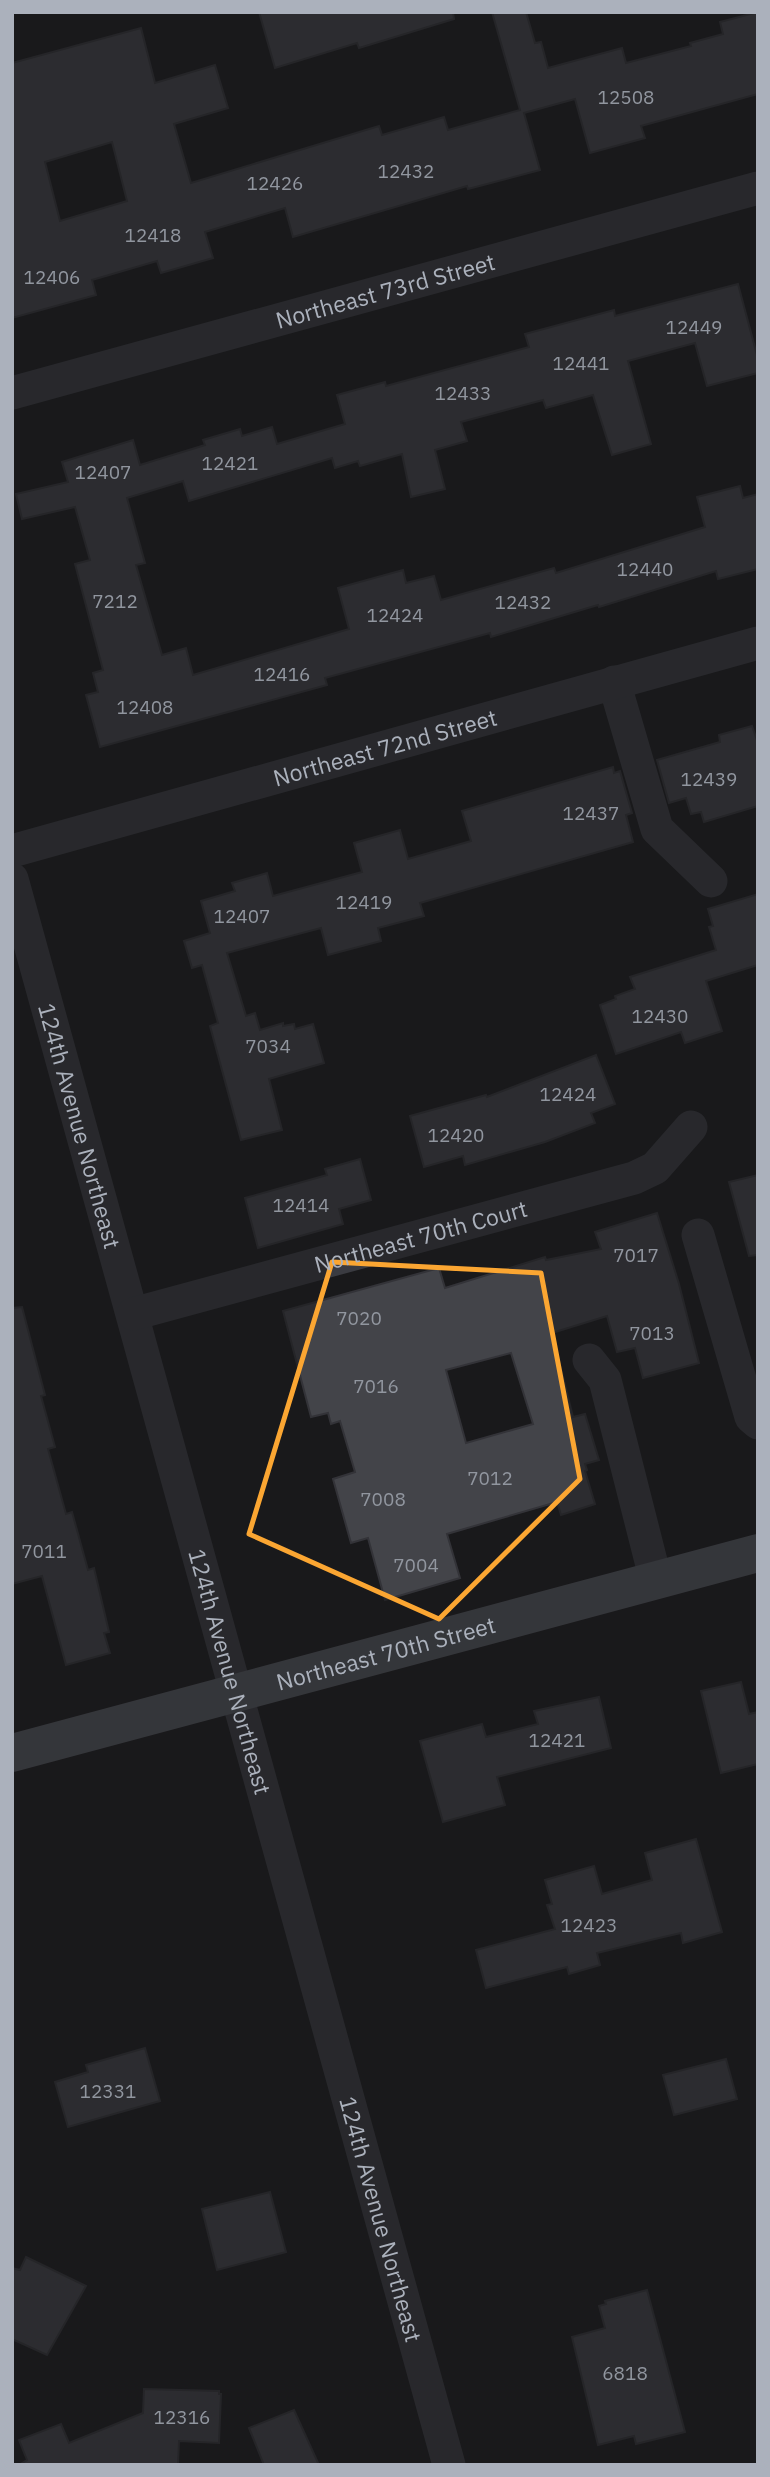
<svg xmlns="http://www.w3.org/2000/svg" width="770" height="2477" viewBox="0 0 770 2477" font-family="'IBM Plex Sans',sans-serif">
  <style>
    .building { fill: #434449; stroke: #333338; stroke-width: 2; fill-rule: evenodd }
    .lines { fill: none; stroke-linecap: round; stroke-linejoin: round }
    .minor { stroke: #3a3b41; stroke-width: 33 }
    .major { stroke: #565960; stroke-width: 38 }
    .marked { fill: none; stroke: #fba632; stroke-width: 5; stroke-linejoin: round }
    .labels { text-anchor: middle; dominant-baseline: central; stroke-width: 6; stroke-linejoin: round; paint-order: stroke }
    .number-label { font-size: 19px; fill: #91969f }
    .street-label { font-size: 23px; fill: #abb1bc; stroke: #141417 }
  </style>
  <rect width="100%" height="100%" fill="#19191b"/>
  <!-- building -->
  <g class="building">
    <path d="M259,12H453L454,19L359,48L357,43L275,68Z"/>
    <path d="M492,12H526L535,43L541,42L548,68L622,48L626,63L691,46L690,43L723,34L720,22L758,12V94L641,126L645,138L590,153L575,99L524,113L540,170L468,189L467,186L293,237L285,208L205,232L213,258L161,273L157,261L92,280L96,295L12,318V63L141,28L155,83L215,65L228,108L174,124L191,183L379,126L382,135L444,117L448,130L520,110ZM112,142L127,201L60,221L45,162Z"/>
    <path d="M738,284L758,359V373L707,386L695,343L628,361L651,444L612,455L593,395L546,408L543,400L461,422L467,441L435,450L445,489L411,497L402,454L360,466L358,461L335,468L332,458L189,501L183,481L127,498L145,563L136,565L162,655L186,648L193,675L349,629L338,588L403,570L406,583L434,576L441,600L554,568L556,573L705,527L697,497L740,486L743,498L758,494V569L718,579L716,571L599,607L598,605L491,637L490,633L325,678L327,685L100,747L86,695L98,692L93,673L103,670L75,564L90,560L75,507L22,519L16,494L68,482L62,462L133,440L140,465L205,445L203,440L240,429L242,436L272,427L277,444L345,424L337,395L385,382L386,386L529,347L525,334L614,310L615,316Z"/>
    <path d="M752,726L758,743V806L704,822L701,812L691,814L686,798L669,803L657,760L720,742L719,735Z"/>
    <path d="M613,767L614,773L620,771L632,813L626,815L633,842L420,903L424,916L378,928L381,941L328,955L321,928L227,953L246,1016L255,1013L260,1030L283,1023V1026L294,1024L295,1029L313,1024L324,1063L269,1079L282,1130L241,1140L210,1026L218,1023L202,965L192,968L184,941L210,933L201,901L235,891L232,883L267,873L273,896L362,872L354,843L400,830L408,859L471,841L462,811Z"/>
    <path d="M758,894V965L706,981L722,1031L685,1043L681,1032L616,1054L600,1005L616,999L615,996L635,989L630,977L716,950L709,927L713,926L708,909Z"/>
    <path d="M596,1055L615,1104L591,1113L595,1123L545,1142L465,1165L463,1156L424,1167L410,1116L486,1095L487,1097Z"/>
    <path d="M360,1159L371,1200L339,1209L343,1224L258,1248L245,1198L327,1175L325,1169Z"/>
    <path d="M758,1175V1255L749,1256L729,1182Z"/>
    <path d="M657,1213L679,1284L699,1363L643,1378L635,1348L617,1352L607,1316L552,1333L573,1417L585,1414L599,1460L585,1464L587,1470L585,1471L595,1504L561,1515L557,1502L447,1534L460,1578L385,1600L368,1538L351,1543L333,1479L355,1472L340,1421L331,1424L328,1413L311,1417L283,1311L439,1268L445,1288L545,1257L546,1260L601,1249L595,1232ZM511,1353L533,1424L466,1443L446,1370Z"/>
    <path d="M22,1307L45,1395L41,1396L55,1447L48,1449L66,1514L72,1512L88,1570L94,1568L109,1632L104,1633L110,1653L66,1665L42,1576L12,1584V1308Z"/>
    <path d="M741,1682L749,1714L758,1712V1764L721,1773L701,1691Z"/>
    <path d="M599,1697L611,1748L497,1777L505,1805L443,1822L420,1741L482,1724L486,1737L538,1724L534,1711Z"/>
    <path d="M696,1839L722,1932L683,1943L681,1933L655,1939L597,1953L600,1965L569,1974L567,1967L486,1988L476,1950L555,1929L547,1905L552,1904L545,1880L594,1866L602,1894L652,1880L645,1853Z"/>
    <path d="M145,2048L160,2101L68,2127L55,2082L88,2072L86,2065Z"/>
    <path d="M726,2059L737,2099L674,2115L663,2075Z"/>
    <path d="M270,2192L286,2252L217,2270L202,2209Z"/>
    <path d="M26,2257L86,2286L47,2355L12,2339V2268L20,2270Z"/>
    <path d="M647,2290L685,2432L636,2444L634,2436L598,2445L572,2337L605,2328L599,2306L606,2304L605,2301Z"/>
    <path d="M144,2389L219,2391V2394H221L219,2443L179,2441L178,2465H19L27,2460L19,2440L61,2424L69,2443L143,2413Z"/>
    <path d="M294,2410L319,2465H264L249,2428Z"/>
  </g>
  <g class="lines">
    <!-- minor -->
    <g class="minor">
      <path id="s1" d="M12,393L758,188"/>
      <path d="M614,682L657,829L711,881"/>
      <path id="s2" d="M12,851L758,643"/>
      <path id="s3" d="M12,879L449,2465"/>
      <path d="M698,1235L751,1417L758,1423"/>
      <path id="s4" d="M133,1314L634,1178L655,1168L691,1127"/>
      <path d="M589,1360L605,1380L656,1581"/>
    </g>
    <!-- major -->
    <path class="major" id="s5" d="M12,1753L758,1553"/>
  </g>
  <!-- marked area -->
  <path d="M0 0H770V2477H0ZM332,1262L541,1273L580,1479L439,1619L249,1534Z" fill="#19191b" fill-opacity=".55" fill-rule="evenodd"/>
  <path class="marked" d="M332,1262L541,1273L580,1479L439,1619L249,1534Z"/>
  <g class="labels">
    <!-- number labels -->
    <g class="number-label">
      <text x="626" y="97">12508</text>
      <text x="406" y="171">12432</text>
      <text x="275" y="183">12426</text>
      <text x="153" y="235">12418</text>
      <text x="52" y="277">12406</text>
      <text x="694" y="327">12449</text>
      <text x="581" y="363">12441</text>
      <text x="463" y="393">12433</text>
      <text x="230" y="463">12421</text>
      <text x="103" y="472">12407</text>
      <text x="645" y="569">12440</text>
      <text x="115" y="601">7212</text>
      <text x="523" y="602">12432</text>
      <text x="395" y="615">12424</text>
      <text x="282" y="674">12416</text>
      <text x="145" y="707">12408</text>
      <text x="709" y="779">12439</text>
      <text x="591" y="813">12437</text>
      <text x="364" y="902">12419</text>
      <text x="242" y="916">12407</text>
      <text x="660" y="1016">12430</text>
      <text x="268" y="1046">7034</text>
      <text x="568" y="1094">12424</text>
      <text x="456" y="1135">12420</text>
      <text x="301" y="1205">12414</text>
      <text x="636" y="1255">7017</text>
      <text x="359" y="1318">7020</text>
      <text x="652" y="1333">7013</text>
      <text x="376" y="1386">7016</text>
      <text x="490" y="1478">7012</text>
      <text x="383" y="1499">7008</text>
      <text x="44" y="1551">7011</text>
      <text x="416" y="1565">7004</text>
      <text x="557" y="1740">12421</text>
      <text x="589" y="1925">12423</text>
      <text x="108" y="2091">12331</text>
      <text x="625" y="2373">6818</text>
      <text x="182" y="2417">12316</text>
    </g>
    <!-- street labels -->
    <g class="street-label">
      <text stroke="none"><textPath href="#s1" startOffset="387">Northeast 73rd Street</textPath></text>
      <text stroke="none"><textPath href="#s2" startOffset="387">Northeast 72nd Street</textPath></text>
      <text stroke="none"><textPath href="#s3" startOffset="256">124th Avenue Northeast</textPath></text>
      <text stroke="none"><textPath href="#s4" startOffset="298">Northeast 70th Court</textPath></text>
      <text stroke="none"><textPath href="#s5" startOffset="387">Northeast 70th Street</textPath></text>
      <text stroke="none"><textPath href="#s3" startOffset="822">124th Avenue Northeast</textPath></text>
      <text stroke="none"><textPath href="#s3" startOffset="1390">124th Avenue Northeast</textPath></text>
    </g>
  </g>
  <!-- border -->
  <rect width="770" height="2477" fill="none" stroke="#abb1bc" stroke-width="28"/>
</svg>
